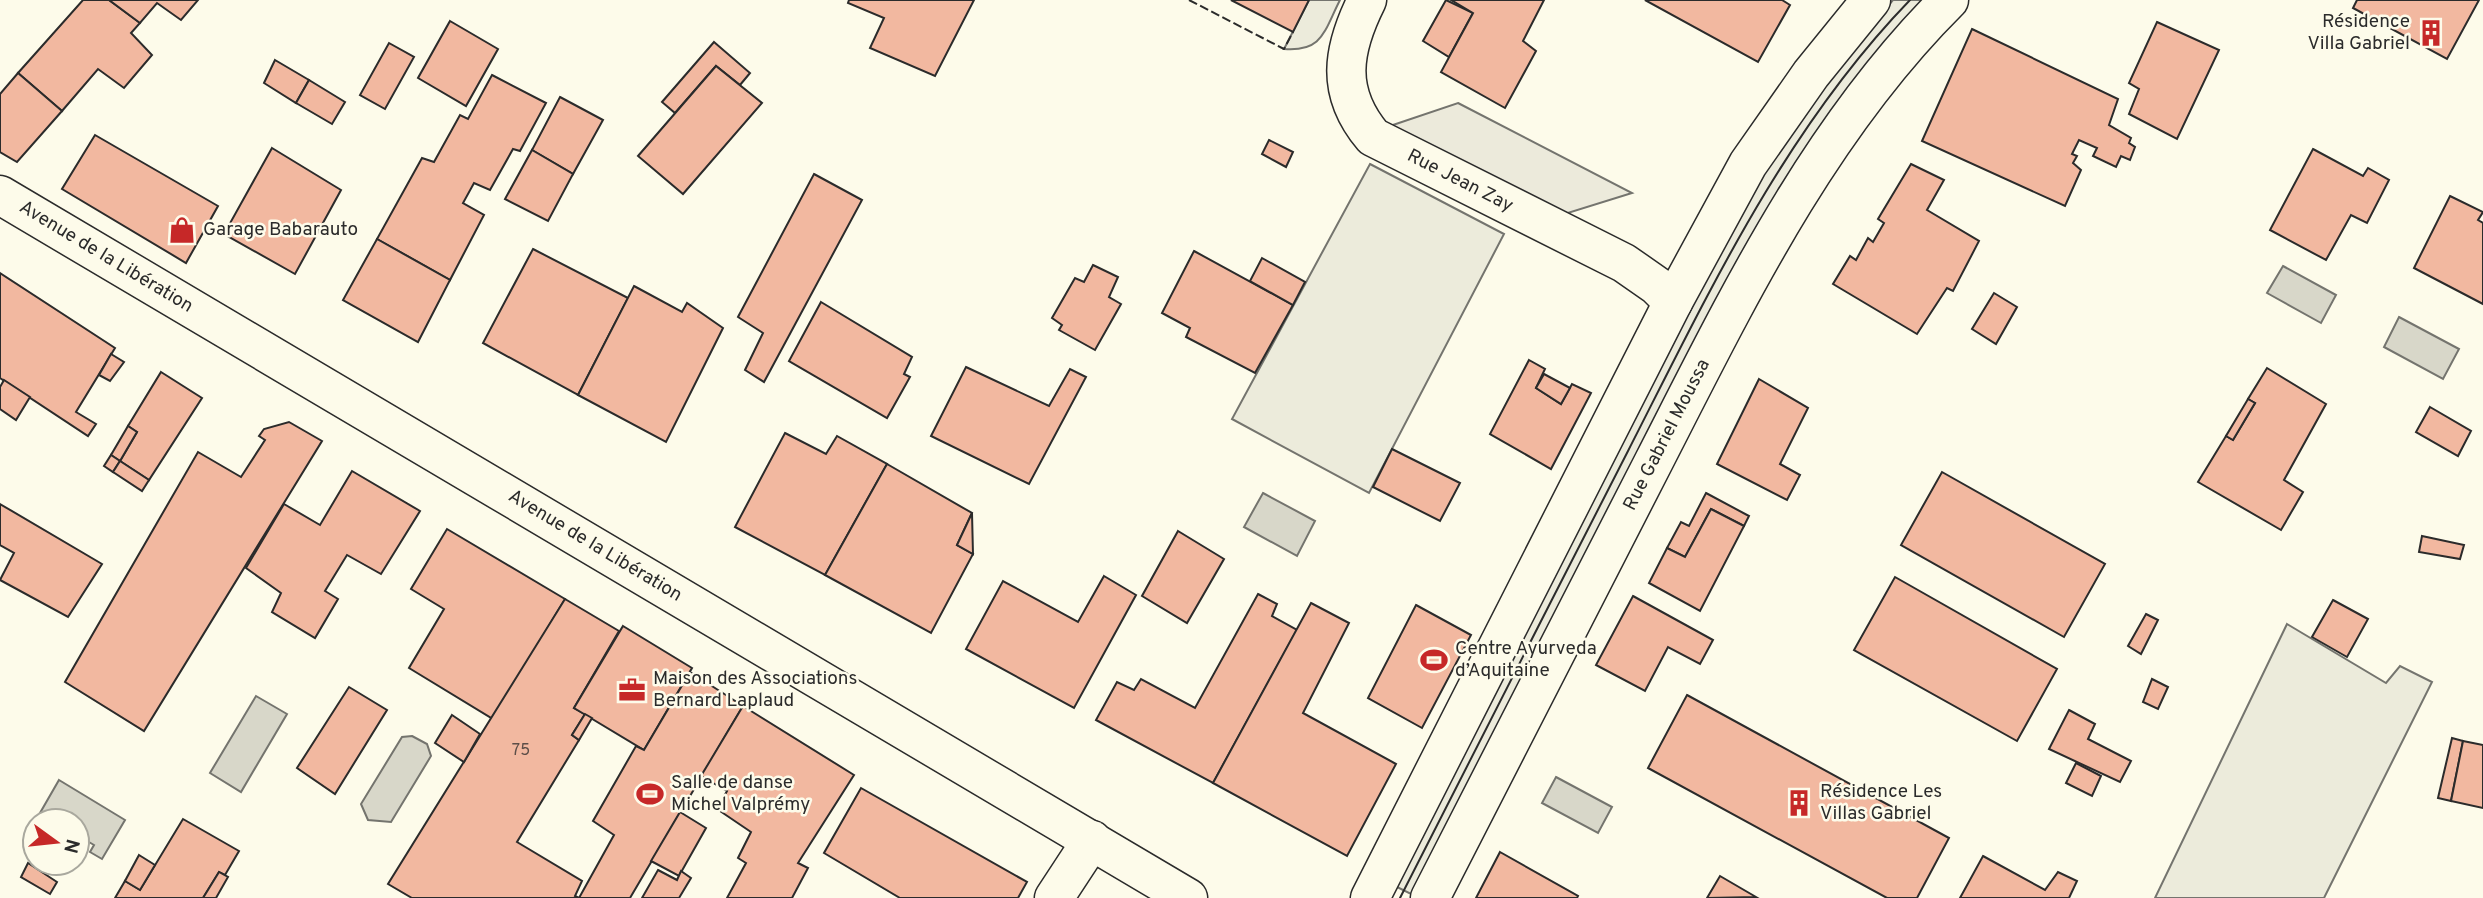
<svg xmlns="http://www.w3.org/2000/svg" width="2483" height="898" viewBox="0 0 2483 898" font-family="Overpass,sans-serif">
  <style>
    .green { fill: #ecebdb; stroke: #74746e; stroke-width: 2 }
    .parking { fill: #eceadb; stroke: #74746e; stroke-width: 2 }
    .water { fill: #d8d7c9; stroke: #74746e; stroke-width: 2 }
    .building { fill: #f2b8a0; stroke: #2b2b2b; stroke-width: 2 }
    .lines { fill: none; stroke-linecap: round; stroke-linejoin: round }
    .minor-casing { stroke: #2b2b2b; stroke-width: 41 }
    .tertiary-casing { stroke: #2b2b2b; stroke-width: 41 }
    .minor { stroke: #fdfbea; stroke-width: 38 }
    .tertiary { stroke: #fdfbea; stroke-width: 38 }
    .tram { stroke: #2b2b2b; stroke-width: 2 }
    .fence { stroke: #2b2b2b; stroke-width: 2; stroke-dasharray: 9 3.5; stroke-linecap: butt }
    .labels { text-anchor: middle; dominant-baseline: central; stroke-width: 5; stroke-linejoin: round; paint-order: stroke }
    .number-label { font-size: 16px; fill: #5d4e48 }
    .poi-label { font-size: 19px; fill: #2b2b2b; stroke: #fdfbea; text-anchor: start }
    .street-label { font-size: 19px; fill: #2b2b2b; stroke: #fdfbea }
  </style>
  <rect width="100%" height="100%" fill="#fdfbea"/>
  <!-- green -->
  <g class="green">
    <path d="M1309,0H1340C1324,31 1323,52 1284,49Z"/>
    <path d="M1893,0H1924L1413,895L1393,885L1761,173L1820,86Z"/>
    <path d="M1370,164L1504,234L1369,493L1232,419Z"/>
    <path d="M2287,624L2386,683L2400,666L2432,682L2324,898H2155Z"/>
  </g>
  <!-- parking -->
  <path class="parking" d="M1458,103L1632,193L1555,217L1384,128Z"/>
  <!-- water -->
  <g class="water">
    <path d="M2283,266L2336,295L2321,323L2267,293Z"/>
    <path d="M2399,317L2459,349L2443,379L2384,347Z"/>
    <path d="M1263,493L1315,521L1297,556L1244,527Z"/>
    <path d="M256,696L287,714L241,792L210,773Z"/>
    <path d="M412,736L427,744L431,756L391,822L368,820L361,804L402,737Z"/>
    <path d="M1556,777L1612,807L1598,833L1542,803Z"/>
    <path d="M59,780L125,820L102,859L90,852L94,845L77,835V821H53L40,813Z"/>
  </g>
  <!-- building -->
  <g class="building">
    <path d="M83,0H109L140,23L131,33L152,55L124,88L98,69L62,111L18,73Z"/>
    <path d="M109,0H198L181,20L157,3L140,23Z"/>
    <path d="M849,0H974L935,76L870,48L884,18L848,3Z"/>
    <path d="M1231,0H1309L1293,32Z"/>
    <path d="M1446,0L1473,13L1449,57L1423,41Z"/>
    <path d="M1451,0H1544L1523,41L1536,51L1505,108L1441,72L1473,13Z"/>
    <path d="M1645,0H1782L1790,5L1758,62Z"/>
    <path d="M2357,0H2479L2447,59L2353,8Z"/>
    <path d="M450,21L498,49L466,106L418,78Z"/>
    <path d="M2157,22L2219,50L2177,139L2129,114L2139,89L2129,83Z"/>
    <path d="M1972,29L2118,99L2109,125L2131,138L2129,143L2135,147L2130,160L2121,156L2116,167L2093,156L2097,148L2079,140L2072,154L2077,156L2073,163L2081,170L2065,206L1922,141Z"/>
    <path d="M714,42L750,73L740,85L716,66L675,113L662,102Z"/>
    <path d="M389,43L414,57L385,109L360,95Z"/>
    <path d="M275,60L309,80L296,103L264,83Z"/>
    <path d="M716,66L762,103L683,194L638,156Z"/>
    <path d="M18,73L62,111L17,162L0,152V94Z"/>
    <path d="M492,75L546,103L520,151L513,149L490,190L474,183L463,203L484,215L450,280L377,239L422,158L434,162L460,115L468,119Z"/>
    <path d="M309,80L345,102L332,124L296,103Z"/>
    <path d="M560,97L603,120L573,174L532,150Z"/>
    <path d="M95,135L218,206L186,263L62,189Z"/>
    <path d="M1269,140L1293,152L1286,167L1262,154Z"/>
    <path d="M272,148L341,190L295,274L224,234Z"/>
    <path d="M2313,149L2363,176L2368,168L2389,180L2367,223L2351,215L2326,260L2270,230Z"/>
    <path d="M532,150L573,174L548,221L505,199Z"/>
    <path d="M1911,164L1944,180L1927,210L1979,241L1953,291L1947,288L1917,334L1833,284L1850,256L1856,260L1868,238L1873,242L1884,223L1878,219Z"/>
    <path d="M814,174L862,200L764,382L745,370L763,333L738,317Z"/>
    <path d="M2450,196L2483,212L2478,220L2483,223V304L2414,268Z"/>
    <path d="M377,239L450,280L418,342L343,300Z"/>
    <path d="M533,249L628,298L578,395L483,343Z"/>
    <path d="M1194,251L1293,305L1255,373L1186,337L1190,328L1162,313Z"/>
    <path d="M1262,258L1305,282L1293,305L1250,281Z"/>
    <path d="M1093,265L1118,277L1109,297L1121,304L1095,350L1059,330L1062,325L1052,318L1075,278L1084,282Z"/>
    <path d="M0,273L115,348L76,412L96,424L88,436L0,378Z"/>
    <path d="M634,286L682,312L687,303L723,328L666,442L578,395Z"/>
    <path d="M1994,293L2017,307L1996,344L1972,329Z"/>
    <path d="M821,302L912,357L904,374L910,377L887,418L789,361Z"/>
    <path d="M111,354L124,362L110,381L99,375Z"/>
    <path d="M1529,360L1545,369L1536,388L1561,404L1572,384L1591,393L1551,469L1490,434Z"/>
    <path d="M966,367L1049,406L1070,369L1086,377L1029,484L931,436Z"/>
    <path d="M2267,368L2326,404L2284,480L2303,492L2281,530L2198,482L2226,436L2233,440L2255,403L2248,399Z"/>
    <path d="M161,372L202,398L149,480L120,461L137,432L128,426Z"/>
    <path d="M1544,374L1570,388L1561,404L1536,388Z"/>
    <path d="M1759,379L1808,408L1780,464L1800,475L1787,500L1717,464Z"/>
    <path d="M4,380L30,397L16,420L0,409V387Z"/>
    <path d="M2248,399L2255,403L2233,440L2226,436Z"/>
    <path d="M2430,407L2471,431L2458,456L2416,432Z"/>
    <path d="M289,422L322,441L144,731L65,682L198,452L241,477L265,440L259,436L264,429Z"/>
    <path d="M128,426L137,432L120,461L111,455Z"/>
    <path d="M785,433L826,454L837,436L887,464L825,575L735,527Z"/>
    <path d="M1392,449L1460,483L1440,521L1373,487Z"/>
    <path d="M111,455L120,461L113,472L104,466Z"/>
    <path d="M120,461L149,480L142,491L113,472Z"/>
    <path d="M887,464L972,513L957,545L973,554L931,633L825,575Z"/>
    <path d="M352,471L420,511L381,574L347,555L325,591L338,599L315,638L272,612L281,593L246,568L284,504L320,525Z"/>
    <path d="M1942,472L2105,564L2064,637L1901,545Z"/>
    <path d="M1706,493L1749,516L1744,526L1711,509L1685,557L1667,548L1681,522L1689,526Z"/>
    <path d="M0,504L102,564L68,617L0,580L14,553L0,545Z"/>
    <path d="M1711,509L1744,526L1700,611L1649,583L1667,548L1685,557Z"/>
    <path d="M972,513L973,554L957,545Z"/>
    <path d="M447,529L565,599L493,719L409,668L444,609L411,589Z"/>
    <path d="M1178,531L1224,559L1187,623L1142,596Z"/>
    <path d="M2422,536L2464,545L2460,559L2419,552Z"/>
    <path d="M1104,576L1136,595L1074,708L966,649L1003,581L1078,622Z"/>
    <path d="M1895,577L2057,669L2017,741L1854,650Z"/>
    <path d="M1258,594L1277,604L1272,616L1297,630L1213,783L1096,720L1117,682L1134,690L1141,679L1195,708Z"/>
    <path d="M1633,596L1713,640L1700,664L1668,647L1645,691L1596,665Z"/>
    <path d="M565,599L619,631L574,708L585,714L572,735L579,740L517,842L582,881L575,896L579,898H412L388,884Z"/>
    <path d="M2333,600L2368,619L2347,657L2312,637Z"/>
    <path d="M1311,603L1349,623L1303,713L1396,764L1347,856L1213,783Z"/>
    <path d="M1416,605L1471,635L1422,728L1368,698Z"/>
    <path d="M2146,614L2158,620L2141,654L2128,646Z"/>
    <path d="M623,626L692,668L644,750L574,708Z"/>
    <path d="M690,672L743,706L630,898H579L614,835L593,821L636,746L644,750Z"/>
    <path d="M2152,679L2168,687L2158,709L2143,702Z"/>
    <path d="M349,687L387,710L335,794L297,768Z"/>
    <path d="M1687,695L1949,838L1917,898H1887L1648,768Z"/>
    <path d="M743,706L854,775L798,863L808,868L792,898H727L746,863L738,858L751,832L717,809L727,791L701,776Z"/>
    <path d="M2069,710L2095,724L2088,739L2131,761L2120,782L2049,749Z"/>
    <path d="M585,714L592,718L579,740L572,735Z"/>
    <path d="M452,715L480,734L464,762L435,743Z"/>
    <path d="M2452,738L2463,741L2451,801L2438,798Z"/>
    <path d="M2463,741L2483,745V808L2451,801Z"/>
    <path d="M2076,763L2101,776L2092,796L2066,783Z"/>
    <path d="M861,788L1027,882L1018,898H900L824,853Z"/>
    <path d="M680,812L706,828L679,876L651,861Z"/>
    <path d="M183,819L239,851L225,875L219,872L203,898H115L125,881L140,890Z"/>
    <path d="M1500,852L1578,896L1577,898H1476Z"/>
    <path d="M139,855L155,865L140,890L125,881Z"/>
    <path d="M1983,856L2045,890L2058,872L2077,881L2069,898H1960Z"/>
    <path d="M28,863L57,882L50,894L21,877Z"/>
    <path d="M658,870L677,880L681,871L691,878L679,898H642Z"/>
    <path d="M219,872L228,877L216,898H203Z"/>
    <path d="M1720,876L1756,897L1707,898Z"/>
  </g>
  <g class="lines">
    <defs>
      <g id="minor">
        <path d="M1367,0C1342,50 1335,92 1373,137L1624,263L1657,286L1673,302"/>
        <path d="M1054,898L1092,840"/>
      </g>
      <g id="tertiary">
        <path d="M0,195L1188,898"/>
        <path d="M1370,898L1673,302L1748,164L1811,74L1871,0"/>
        <path d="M1430,898C1505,752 1579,606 1654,461C1737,299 1818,130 1949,0"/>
      </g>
    </defs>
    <!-- minor casing -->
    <use href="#minor" class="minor-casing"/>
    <!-- tertiary casing -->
    <use href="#tertiary" class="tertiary-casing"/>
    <!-- minor -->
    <use href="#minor" class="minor"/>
    <!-- tertiary -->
    <use href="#tertiary" class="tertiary"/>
    <!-- tram -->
    <path class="tram" d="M1400,898C1475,749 1552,600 1628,451C1709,292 1785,129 1910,0"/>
    <!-- fence -->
    <path class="fence" d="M1189,0L1284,49L1293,32"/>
  </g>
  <!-- icons -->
  <defs>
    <symbol id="building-bare" viewBox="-9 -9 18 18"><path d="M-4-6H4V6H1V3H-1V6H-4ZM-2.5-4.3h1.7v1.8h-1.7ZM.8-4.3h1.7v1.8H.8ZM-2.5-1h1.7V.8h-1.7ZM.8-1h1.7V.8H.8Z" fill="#c62828" stroke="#fdfbea" stroke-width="2.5" paint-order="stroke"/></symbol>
    <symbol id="shop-bare" viewBox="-9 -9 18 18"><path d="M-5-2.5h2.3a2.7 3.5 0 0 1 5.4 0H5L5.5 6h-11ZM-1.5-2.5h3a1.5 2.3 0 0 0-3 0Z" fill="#c62828" stroke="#fdfbea" stroke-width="2.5" paint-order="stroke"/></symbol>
    <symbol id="stadium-bare" viewBox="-9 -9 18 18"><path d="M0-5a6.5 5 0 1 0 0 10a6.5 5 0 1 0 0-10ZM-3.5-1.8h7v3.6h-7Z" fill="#c62828" stroke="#fdfbea" stroke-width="2.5" paint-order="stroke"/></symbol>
    <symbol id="office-bare" viewBox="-9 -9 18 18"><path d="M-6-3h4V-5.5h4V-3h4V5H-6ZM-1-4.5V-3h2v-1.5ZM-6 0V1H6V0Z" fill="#c62828" stroke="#fdfbea" stroke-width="2.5" paint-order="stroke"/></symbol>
  </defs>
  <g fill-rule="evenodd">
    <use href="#building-bare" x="2412" y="14" width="38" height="38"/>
    <use href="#shop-bare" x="163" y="211" width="38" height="38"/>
    <use href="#stadium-bare" x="1415" y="641" width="38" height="38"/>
    <use href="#office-bare" x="613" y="671" width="38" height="38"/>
    <use href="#stadium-bare" x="631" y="775" width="38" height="38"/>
    <use href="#building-bare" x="1780" y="784" width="38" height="38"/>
  </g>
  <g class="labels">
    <!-- number labels -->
    <g class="number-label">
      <text x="521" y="751">75</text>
    </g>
    <!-- poi labels -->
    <g class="poi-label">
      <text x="2410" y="22" text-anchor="end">Résidence<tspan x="2410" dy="22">Villa Gabriel</tspan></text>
      <text x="203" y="230">Garage Babarauto</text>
      <text x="1455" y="649">Centre Ayurveda<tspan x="1455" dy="22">d’Aquitaine</tspan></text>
      <text x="653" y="679">Maison des Associations<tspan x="653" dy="22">Bernard Laplaud</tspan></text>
      <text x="671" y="783">Salle de danse<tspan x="671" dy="22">Michel Valprémy</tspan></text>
      <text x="1820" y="792">Résidence Les<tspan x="1820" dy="22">Villas Gabriel</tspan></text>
    </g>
    <!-- street labels -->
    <g class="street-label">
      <text transform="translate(1460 181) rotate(27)">Rue Jean Zay</text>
      <text transform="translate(106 257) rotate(31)">Avenue de la Libération</text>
      <text transform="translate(1667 435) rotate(-63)">Rue Gabriel Moussa</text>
      <text transform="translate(595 546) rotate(31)">Avenue de la Libération</text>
    </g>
  </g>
  <!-- north arrow -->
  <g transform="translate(56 842) rotate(105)"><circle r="33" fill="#fdfbea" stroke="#a9a89e" stroke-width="2"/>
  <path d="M0-5L12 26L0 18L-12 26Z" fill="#c62828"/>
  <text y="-10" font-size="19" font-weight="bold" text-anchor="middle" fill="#2b2b2b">N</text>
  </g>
</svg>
